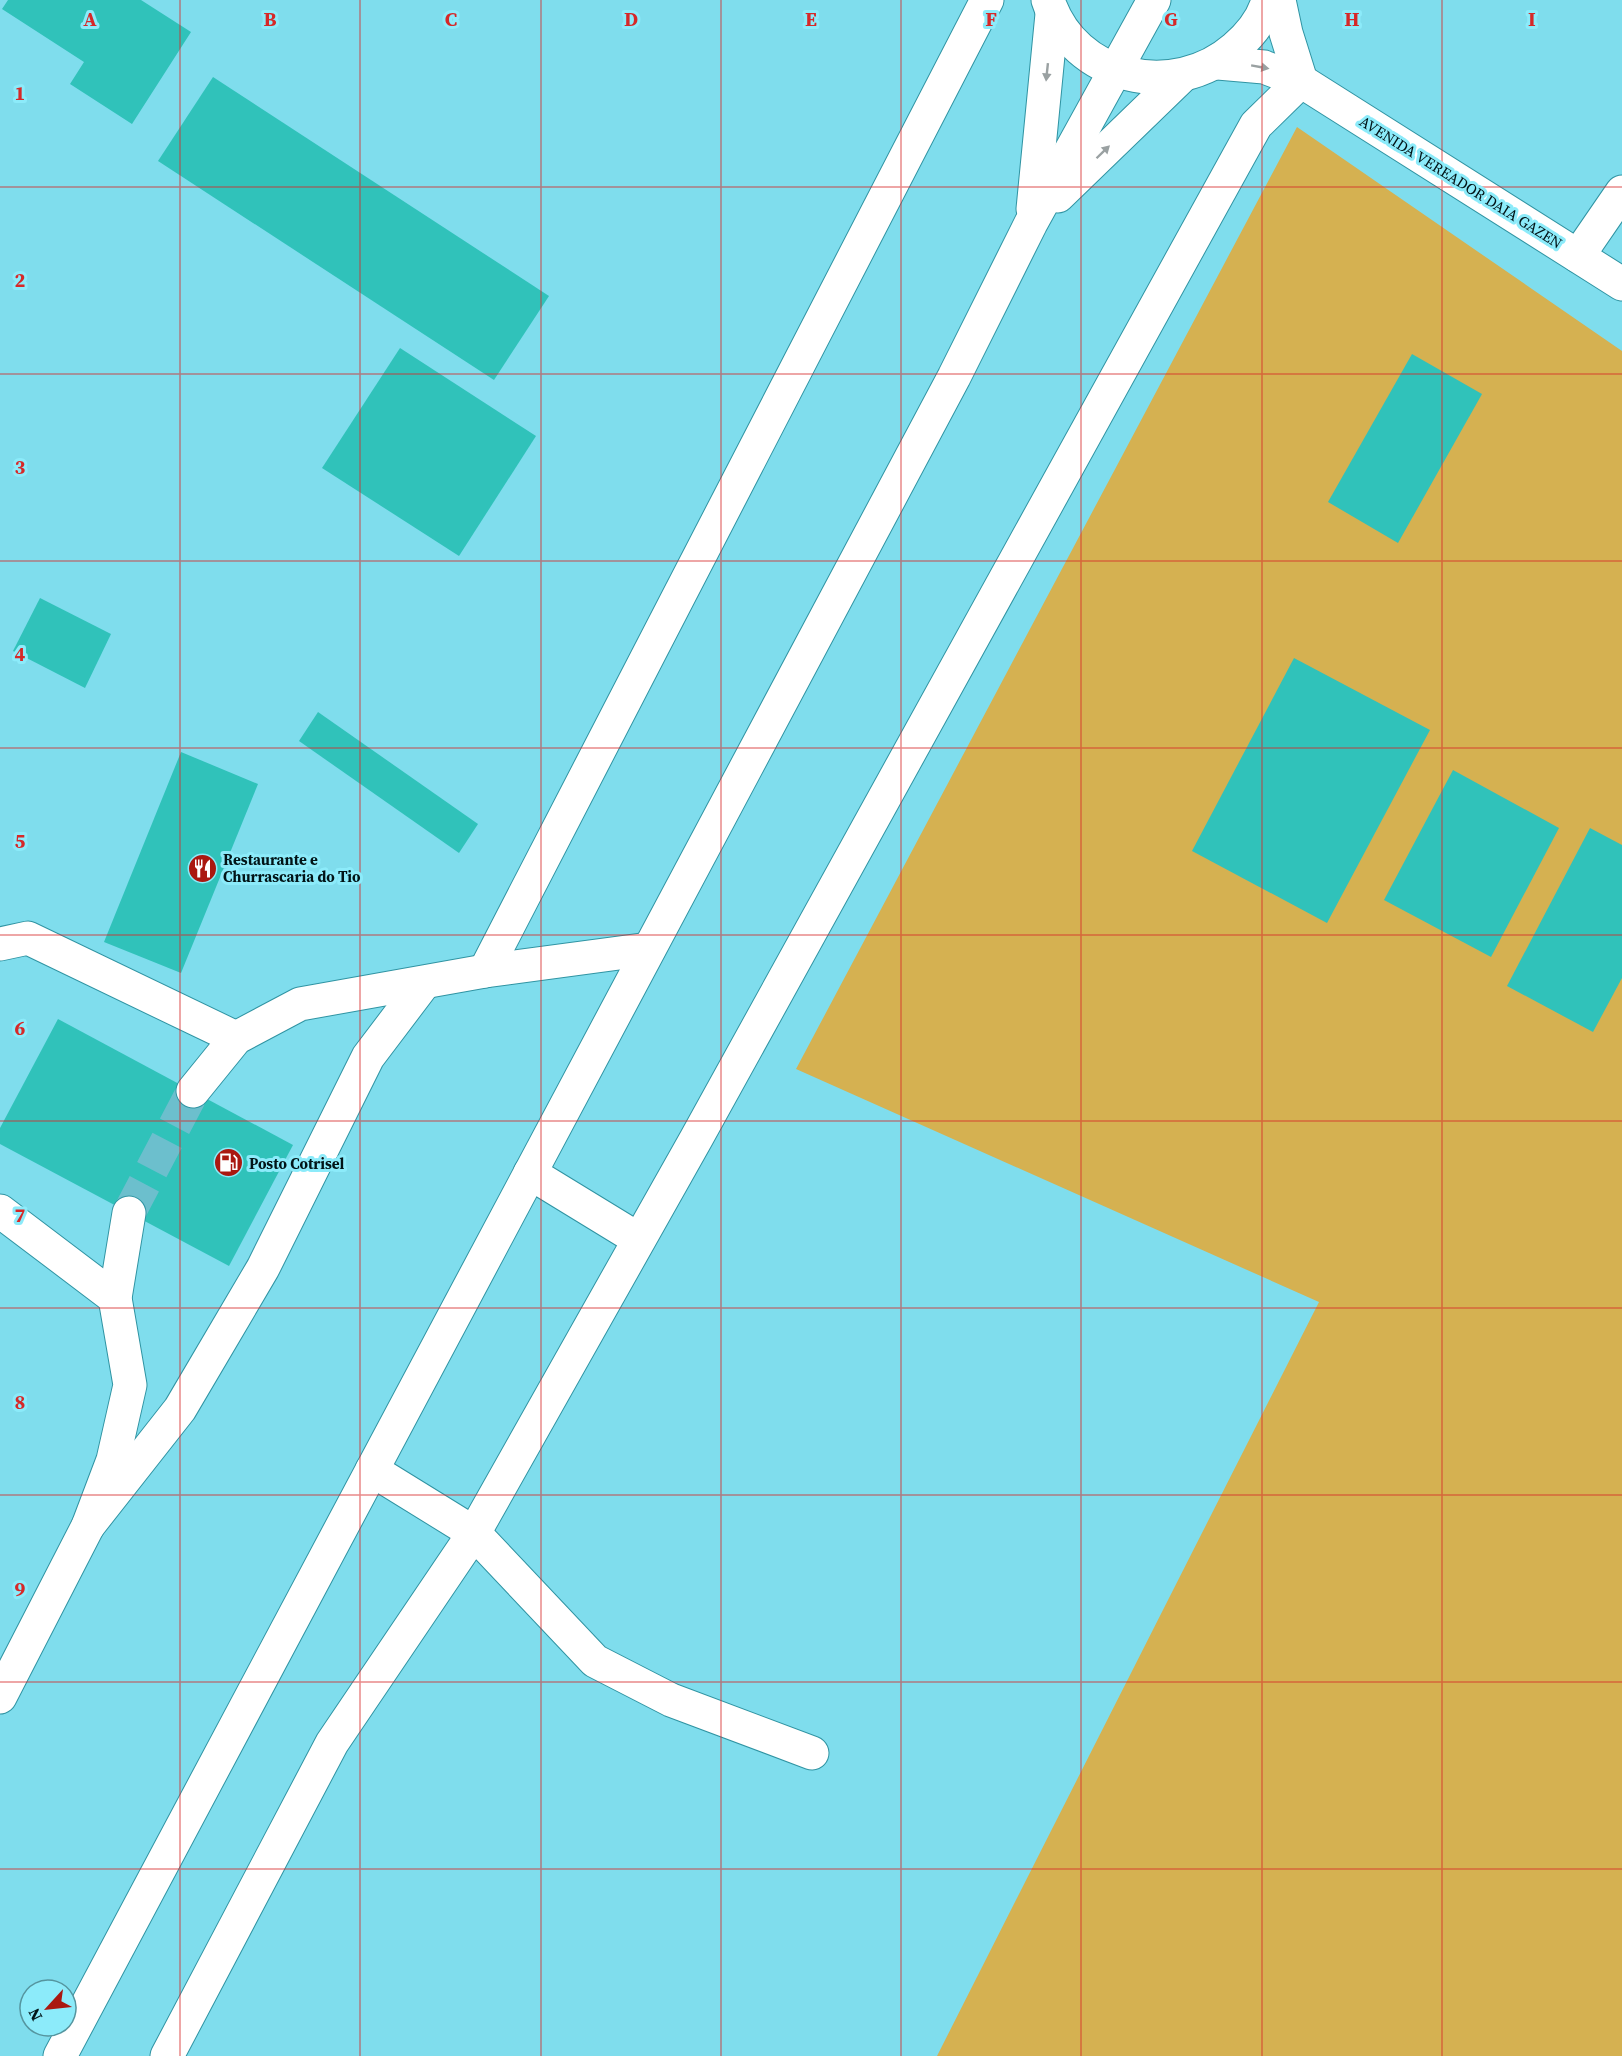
<svg xmlns="http://www.w3.org/2000/svg" width="1622" height="2056" viewBox="0 0 1622 2056" font-family="'Source Serif 4',serif">
  <style>
    .green { fill: #d5b151 }
    .building { fill: #30c2ba }
    .lines { fill: none; stroke-linecap: round; stroke-linejoin: round }
    .minor-tunnel { stroke: #6cbfcd; stroke-width: 33; stroke-dasharray: 33 16; stroke-linecap: butt }
    .minor-casing { stroke: #3094a3; stroke-width: 35 }
    .major-casing { stroke: #3094a3; stroke-width: 35 }
    .highway-casing { stroke: #3094a3; stroke-width: 35 }
    .minor { stroke: #fff; stroke-width: 33 }
    .major { stroke: #fff; stroke-width: 33 }
    .highway { stroke: #fff; stroke-width: 33 }
    .oneway { fill: #9aa1a2 }
    .grid { fill: none; stroke: #d62828; stroke-width: 1.5; stroke-opacity: 0.55 }
    .labels { text-anchor: middle; dominant-baseline: central; stroke-width: 6; stroke-linejoin: round; paint-order: stroke }
    .street-label { font-size: 15px; fill: #021417; stroke: #8cebfa }
    .poi-label { font-size: 15px; font-weight: bold; fill: #021417; stroke: #8cebfa; text-anchor: start }
    .grid-label { font-size: 20px; text-anchor: middle; font-weight: bold; fill: #d62828; stroke: #8cebfa; stroke-width: 6; stroke-linejoin: round; paint-order: stroke }
  </style>
  <rect width="100%" height="100%" fill="#7fdded"/>
  <!-- green -->
  <path class="green" d="M1297,127L1622,351V2056H937L1319,1302L796,1069Z"/>
  <!-- building -->
  <g class="building">
    <path d="M8,0H141L191,32L132,124L70,84L84,62L2,9Z"/>
    <path d="M213,77L549,296L494,380L158,161Z"/>
    <path d="M400,348L536,436L459,556L322,468Z"/>
    <path d="M1412,354L1482,394L1398,543L1328,502Z"/>
    <path d="M40,598L111,634L85,688L13,651Z"/>
    <path d="M1294,658L1430,730L1327,923L1192,851Z"/>
    <path d="M318,712L478,824L459,853L299,741Z"/>
    <path d="M181,752L258,784L181,973L104,942Z"/>
    <path d="M1453,770L1559,828L1491,957L1384,900Z"/>
    <path d="M1590,828L1622,845V978L1593,1032L1507,986Z"/>
    <path d="M58,1019L293,1145L229,1266L0,1144V1128Z"/>
  </g>
  <g class="lines">
    <!-- minor-tunnel -->
    <path class="minor-tunnel" d="M129,1213L193,1091"/>
    <defs>
      <g id="minor">
        <path d="M1279,0L1286,33L1301,81"/>
        <path d="M1218,63L1264,67L1301,81L1622,284"/>
        <path d="M1578,256L1622,192"/>
        <path d="M0,944L28,938L236,1038"/>
        <path d="M485,971L987,0"/>
        <path d="M193,1091L236,1038L300,1004L485,971L649,949"/>
        <path d="M530,1173L638,1239"/>
        <path d="M0,1211L115,1298"/>
        <path d="M372,1470L474,1533L595,1661L671,1700L812,1753"/>
        <path d="M88,1526L180,1409L263,1268L368,1057L424,983"/>
        <path d="M0,1697L88,1526L113,1460L130,1385L115,1298L129,1213"/>
        <path d="M167,2056L332,1743L474,1533L696,1139L1256,125L1301,81"/>
      </g>
      <path id="major" d="M1048,0C1074,80 1174,101 1235,48C1249,36 1263,19 1268,0"/>
      <g id="highway">
        <path d="M1058,196L1181,77"/>
        <path d="M1033,209L1052,14"/>
        <path d="M60,2056L954,377L1031,223L1154,0"/>
      </g>
    </defs>
    <!-- minor casing -->
    <use href="#minor" class="minor-casing"/>
    <!-- major casing -->
    <use href="#major" class="major-casing"/>
    <!-- highway casing -->
    <use href="#highway" class="highway-casing"/>
    <!-- minor -->
    <use href="#minor" class="minor"/>
    <!-- major -->
    <use href="#major" class="major"/>
    <!-- highway -->
    <use href="#highway" class="highway"/>
  </g>
  <!-- one-way arrows -->
  <defs><path id="oneway-solid" d="M-6-.8H1V-3.2L6.5 0L1 3.2V.8H-6Z" transform="scale(1.5)"/></defs>
  <g class="oneway">
    <use href="#oneway-solid" transform="translate(1260 67) rotate(10)"/>
    <use href="#oneway-solid" transform="translate(1047 72) rotate(96)"/>
    <use href="#oneway-solid" transform="translate(1103 152) rotate(-44)"/>
  </g>
  <!-- grid -->
  <path class="grid" d="M180,0V2056M360,0V2056M541,0V2056M721,0V2056M901,0V2056M1081,0V2056M1262,0V2056M1442,0V2056M0,187H1622M0,374H1622M0,561H1622M0,748H1622M0,935H1622M0,1121H1622M0,1308H1622M0,1495H1622M0,1682H1622M0,1869H1622"/>
  <!-- icons -->
  <defs>
    <symbol id="restaurant-disc" viewBox="-11 -11 22 22"><circle r="9.5" fill="#aa1810" stroke="#8cebfa"/><path d="M-5-6h1v4h1v-4h1v4h1v-4h1v5L-1.5 .5V6h-2V.5L-5-1ZM5-6V6H3V1.5H1.5Q1.5-4 5-6Z" fill="#fff"/></symbol>
    <symbol id="fuel-disc" viewBox="-11 -11 22 22"><circle r="9.5" fill="#aa1810" stroke="#8cebfa"/><path d="M-5.5-6h7V0h2V4h1.3V-2.5L3-4.5l.8-.8L6-3V5H2.5V1h-1V6h-7ZM-4.2-4.7v3.2H.2V-4.7Z" fill="#fff"/></symbol>
  </defs>
  <g fill-rule="evenodd">
    <use href="#restaurant-disc" x="186" y="852" width="33" height="33"/>
    <use href="#fuel-disc" x="212" y="1146" width="33" height="33"/>
  </g>
  <g class="labels">
    <!-- street labels -->
    <g class="street-label">
      <text transform="translate(1461 182) rotate(32)">AVENIDA VEREADOR DAIA GAZEN</text>
    </g>
    <!-- poi labels -->
    <g class="poi-label">
      <text x="223" y="859">Restaurante e<tspan x="223" dy="17">Churrascaria do Tio</tspan></text>
      <text x="249" y="1163">Posto Cotrisel</text>
    </g>
  </g>
  <g class="grid-label">
    <text x="90" y="26">A</text>
    <text x="270" y="26">B</text>
    <text x="451" y="26">C</text>
    <text x="631" y="26">D</text>
    <text x="811" y="26">E</text>
    <text x="991" y="26">F</text>
    <text x="1171" y="26">G</text>
    <text x="1352" y="26">H</text>
    <text x="1532" y="26">I</text>
    <text x="20" y="100">1</text>
    <text x="20" y="287">2</text>
    <text x="20" y="474">3</text>
    <text x="20" y="661">4</text>
    <text x="20" y="848">5</text>
    <text x="20" y="1035">6</text>
    <text x="20" y="1222">7</text>
    <text x="20" y="1409">8</text>
    <text x="20" y="1596">9</text>
  </g>
  <!-- north arrow -->
  <g transform="translate(48 2008) rotate(243)"><circle r="28" fill="#8cebfa" stroke="#55959f" stroke-width="1.5"/>
  <path d="M0-4.5L10 22L0 15L-10 22Z" fill="#aa1810"/>
  <text y="-9" font-size="16" font-weight="bold" text-anchor="middle" fill="#021417">N</text>
  </g>
</svg>
